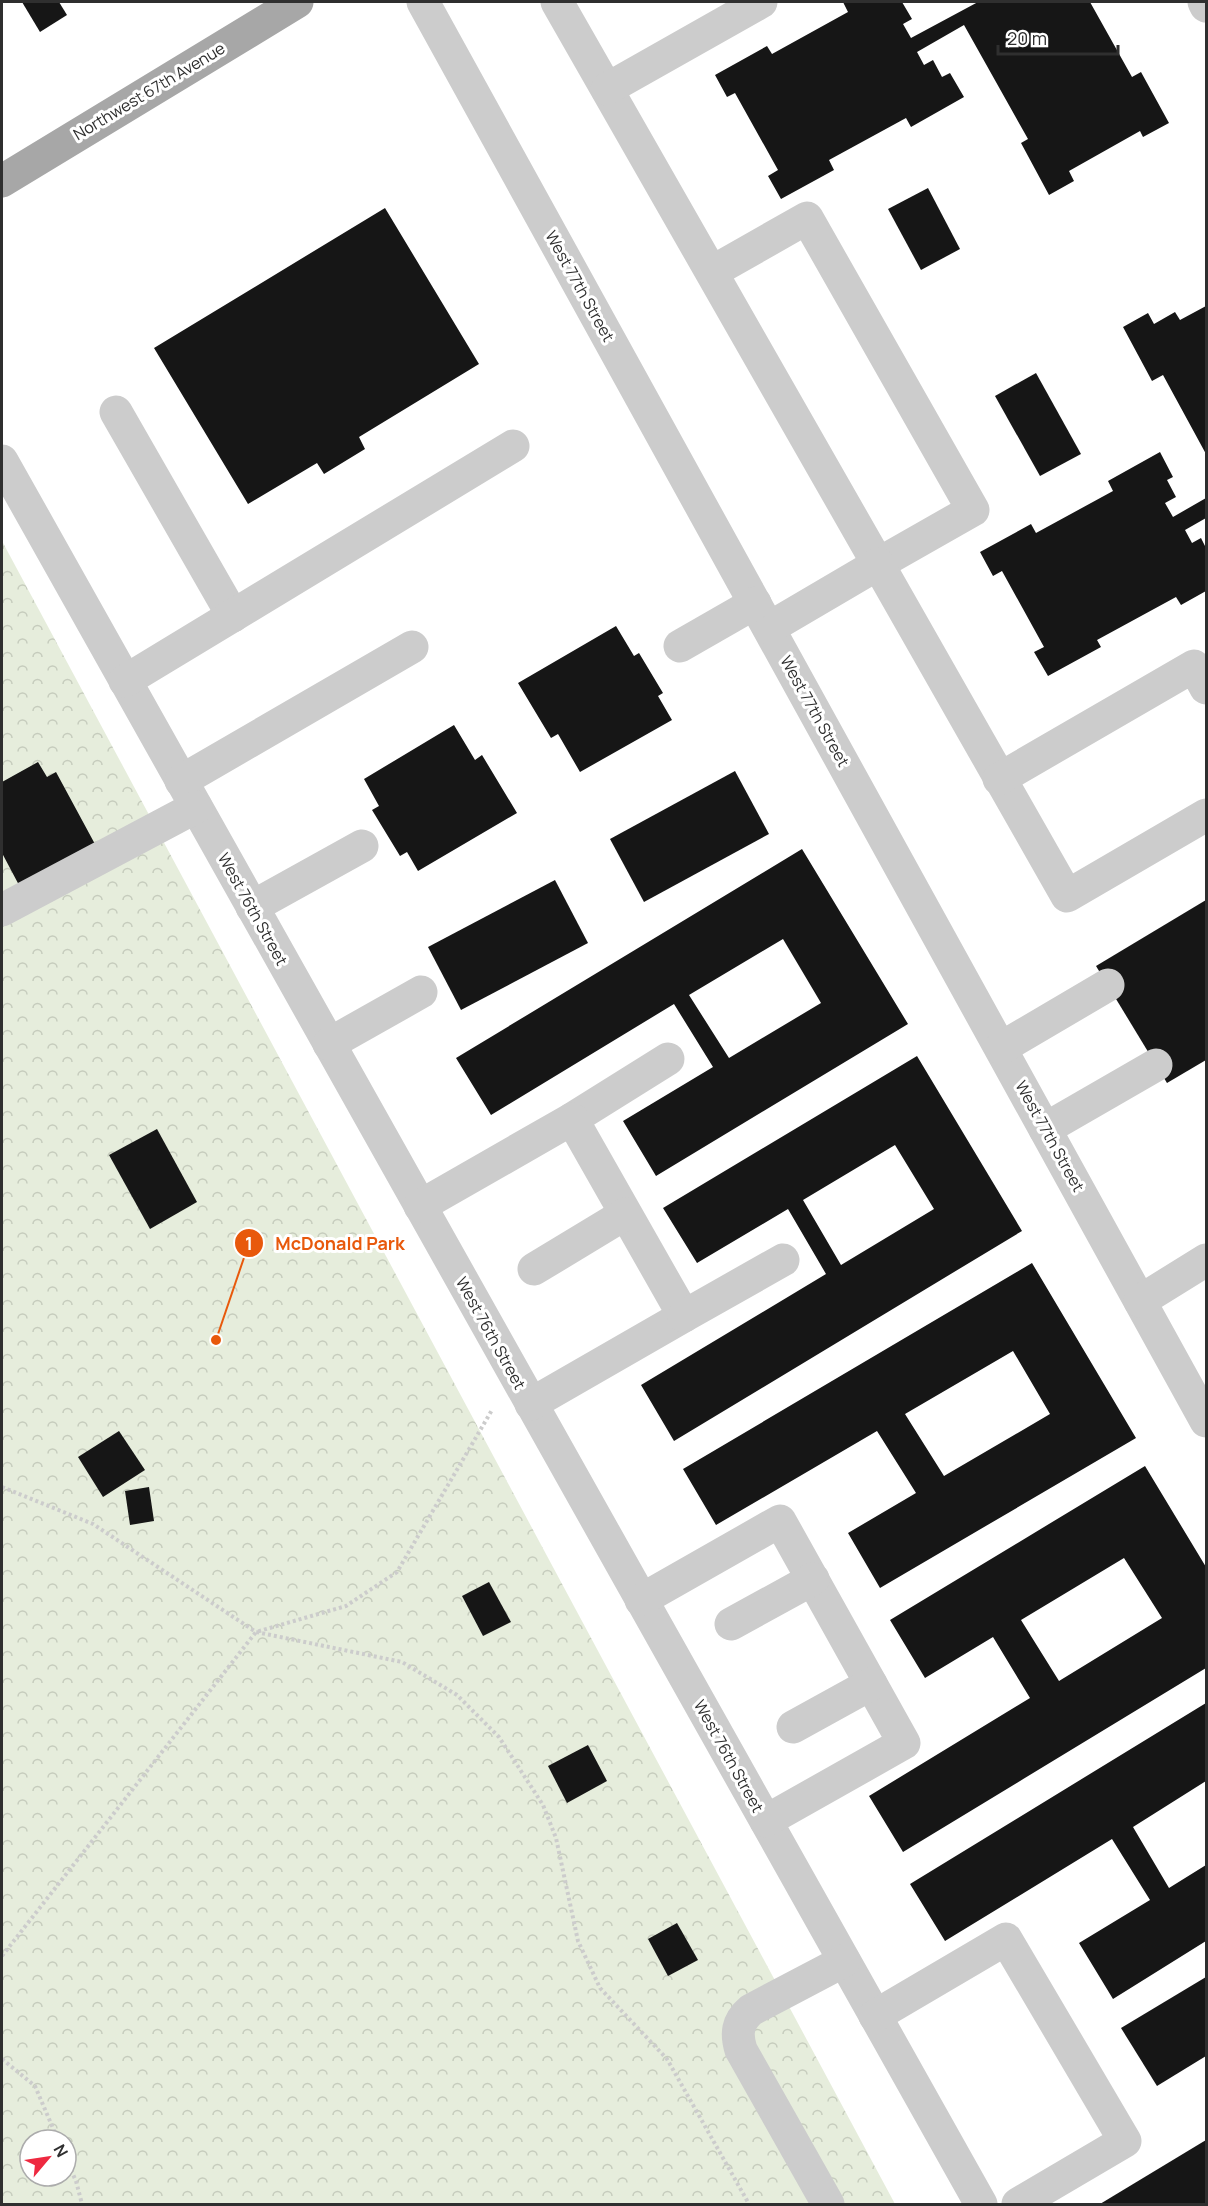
<svg xmlns="http://www.w3.org/2000/svg" width="1208" height="2206" viewBox="0 0 1208 2206" font-family="Manrope,sans-serif">
  <style>
    .park { fill: url(#park-crowns); fill-rule: evenodd }
    .building { fill: #161616; fill-rule: evenodd }
    .lines { fill: none; stroke-linecap: round; stroke-linejoin: round }
    .path { stroke: #ccc; stroke-width: 4; stroke-dasharray: 3 3; stroke-linecap: butt }
    .minor { stroke: #ccc; stroke-width: 33 }
    .major { stroke: #a7a7a7; stroke-width: 33 }
    .labels { text-anchor: middle; dominant-baseline: central; stroke-width: 6; stroke-linejoin: round; paint-order: stroke }
    .street-label { font-size: 16px; fill: #2f2f2f; stroke: #fff }
    .leader { fill: none; stroke: #e8590c; stroke-width: 2 }
    .callout-dot { fill: #e8590c; stroke: #fff; stroke-width: 2 }
    .mark-label { font-size: 18px; text-anchor: middle; font-weight: bold; fill: #fff }
    .callout-label { font-size: 18px; text-anchor: middle; font-weight: bold; fill: #e8590c; stroke: #fff; stroke-width: 6; stroke-linejoin: round; paint-order: stroke }
  </style>
  <defs>
    <pattern id="park-crowns" width="20" height="18" patternUnits="userSpaceOnUse" patternTransform="scale(1.5)"><rect width="20" height="18" fill="#e6eddc"/><path d="M2 6a3 3 0 1 1 6 0M12 15a3 3 0 1 1 6 0" fill="none" stroke="#c6ccbd"/></pattern>
  </defs>
  <rect width="100%" height="100%" fill="#fff"/>
  <!-- park -->
  <path class="park" d="M2,541L895,2204H2ZM30,2140H66V2176H30Z"/>
  <!-- building -->
  <g class="building">
    <path d="M22,2H59L67,15L40,32Z"/>
    <path d="M843,2H902L912,19L903,24L911,38L978,2H1090L1132,77L1141,72L1169,123L1143,137L1140,131L1069,171L1074,181L1049,195L1021,143L1028,139L964,25L917,52L924,65L933,60L942,77L950,73L964,97L911,127L906,118L829,160L834,170L781,199L768,176L778,170L735,93L727,97L715,75L767,46L772,54L848,12Z"/>
    <path d="M928,188L960,249L921,270L888,209Z"/>
    <path d="M385,208L479,364L359,437L365,449L324,474L317,463L248,504L154,348Z"/>
    <path d="M1206,306V454L1163,375L1152,381L1123,327L1148,313L1154,324L1175,312L1180,320Z"/>
    <path d="M1036,373L1081,454L1040,476L995,396Z"/>
    <path d="M1160,452L1173,477L1167,480L1176,497L1165,503L1173,517L1206,498V518L1185,530L1192,543L1201,538L1206,548V591L1181,605L1176,597L1097,640L1101,647L1048,676L1034,652L1044,647L1002,571L993,576L980,552L1031,524L1036,533L1113,491L1108,481Z"/>
    <path d="M616,626L634,656L639,653L663,693L658,696L672,720L580,772L558,734L551,738L518,683Z"/>
    <path d="M454,725L475,760L482,755L517,813L418,871L407,852L400,856L372,810L379,806L364,779Z"/>
    <path d="M38,762L47,777L56,772L96,846L20,887L2,853V782Z"/>
    <path d="M735,771L769,834L644,902L610,839Z"/>
    <path d="M802,849L908,1024L656,1176L623,1121L713,1067L674,1004L491,1115L456,1058ZM783,939L821,1003L729,1058L689,995Z"/>
    <path d="M555,880L588,943L461,1010L428,947Z"/>
    <path d="M1206,900V1060L1167,1083L1096,966Z"/>
    <path d="M917,1056L1022,1231L674,1441L641,1385L826,1274L788,1209L697,1263L663,1208ZM895,1145L934,1209L841,1265L803,1200Z"/>
    <path d="M157,1129L197,1202L150,1229L109,1155Z"/>
    <path d="M1032,1263L1136,1438L880,1588L848,1533L916,1493L877,1431L716,1525L683,1469ZM1013,1351L1050,1414L944,1476L905,1414Z"/>
    <path d="M119,1431L145,1470L103,1497L78,1457Z"/>
    <path d="M1145,1466L1206,1567V1668L903,1852L869,1796L1030,1698L993,1637L925,1678L890,1620ZM1124,1558L1162,1618L1059,1681L1021,1620Z"/>
    <path d="M149,1487L154,1521L130,1525L125,1491Z"/>
    <path d="M489,1582L511,1622L483,1636L462,1596Z"/>
    <path d="M1206,1703V1781L1133,1827L1169,1888L1206,1865V1941L1113,1999L1079,1943L1150,1900L1112,1839L945,1941L910,1884Z"/>
    <path d="M588,1745L607,1781L567,1803L548,1766Z"/>
    <path d="M677,1923L698,1960L668,1976L648,1939Z"/>
    <path d="M1206,1977V2056L1157,2086L1121,2028Z"/>
    <path d="M1206,2140V2204H1100Z"/>
  </g>
  <g class="lines">
    <!-- path -->
    <g class="path">
      <path d="M2,1487L93,1524L256,1632L402,1662L457,1695L499,1737L543,1805L556,1838L578,1941L600,1988L667,2059L749,2204"/>
      <path d="M2,1956L256,1632L346,1606L397,1572L492,1410"/>
      <path d="M2,2059L35,2086L58,2140"/>
      <path d="M66,2159L76,2181L82,2204"/>
    </g>
    <!-- minor -->
    <g class="minor">
      <path d="M423,2L1206,1421"/>
      <path d="M557,2L878,564L973,510L807,218L712,272"/>
      <path d="M1204,2L1206,6"/>
      <path d="M607,89L761,2"/>
      <path d="M116,412L233,616"/>
      <path d="M2,461L981,2204"/>
      <path d="M769,628L878,564L1067,896L1206,815"/>
      <path d="M680,646L755,603"/>
      <path d="M125,681L513,446"/>
      <path d="M999,779L1194,666L1206,688"/>
      <path d="M181,781L412,647"/>
      <path d="M252,907L362,846"/>
      <path d="M2,910L196,807"/>
      <path d="M329,1044L421,992"/>
      <path d="M1001,1048L1108,985"/>
      <path d="M572,1119L668,1059"/>
      <path d="M1045,1129L1156,1065"/>
      <path d="M420,1206L572,1119L684,1316L531,1404"/>
      <path d="M534,1269L625,1214"/>
      <path d="M1140,1301L1206,1260"/>
      <path d="M684,1316L783,1260"/>
      <path d="M641,1600L780,1521L904,1743L766,1821"/>
      <path d="M731,1624L813,1579"/>
      <path d="M793,1727L871,1684"/>
      <path d="M875,2016L1006,1939L1125,2141L1018,2204"/>
      <path d="M828,2204L741,2050C736,2034 737,2022 751,2010L844,1961"/>
    </g>
    <!-- major -->
    <path class="major" d="M2,181L297,2"/>
  </g>
  <g class="labels">
    <!-- street labels -->
    <g class="street-label">
      <text transform="translate(149 91) rotate(-31)">Northwest 67th Avenue</text>
      <text transform="translate(580 286) rotate(61)">West 77th Street</text>
      <text transform="translate(815 711) rotate(61)">West 77th Street</text>
      <text transform="translate(253 909) rotate(61)">West 76th Street</text>
      <text transform="translate(1050 1136) rotate(61)">West 77th Street</text>
      <text transform="translate(491 1333) rotate(61)">West 76th Street</text>
      <text transform="translate(729 1756) rotate(61)">West 76th Street</text>
    </g>
  </g>
  <!-- callouts -->
  <path class="leader" d="M216 1340L249 1243"/>
  <g class="callout-dot">
    <circle cx="216" cy="1340" r="6"/>
    <circle cx="249" cy="1243" r="15"/>
  </g>
  <g class="mark-label">
    <text x="249" y="1250">1</text>
  </g>
  <g class="callout-label">
    <text x="340" y="1250">McDonald Park</text>
  </g>
  <!-- border -->
  <rect width="1208" height="2206" fill="none" stroke="#2f2f2f" stroke-width="6"/>
  <!-- north arrow -->
  <g transform="translate(48 2158) rotate(61)"><circle r="28" fill="#ffffff" stroke="#acacac" stroke-width="1.5"/>
  <path d="M0-4.5L10 22L0 15L-10 22Z" fill="#ee2940"/>
  <text y="-9" font-size="16" font-weight="bold" text-anchor="middle" fill="#2f2f2f">N</text>
  </g>
  <!-- scale -->
  <path d="M998 45v9h120v-9" fill="none" stroke="#2f2f2f" stroke-width="3"/>
  <text x="1007" y="45" font-size="18" fill="#2f2f2f" stroke="#ffffff" stroke-width="4.5" paint-order="stroke">20 m</text>
</svg>
